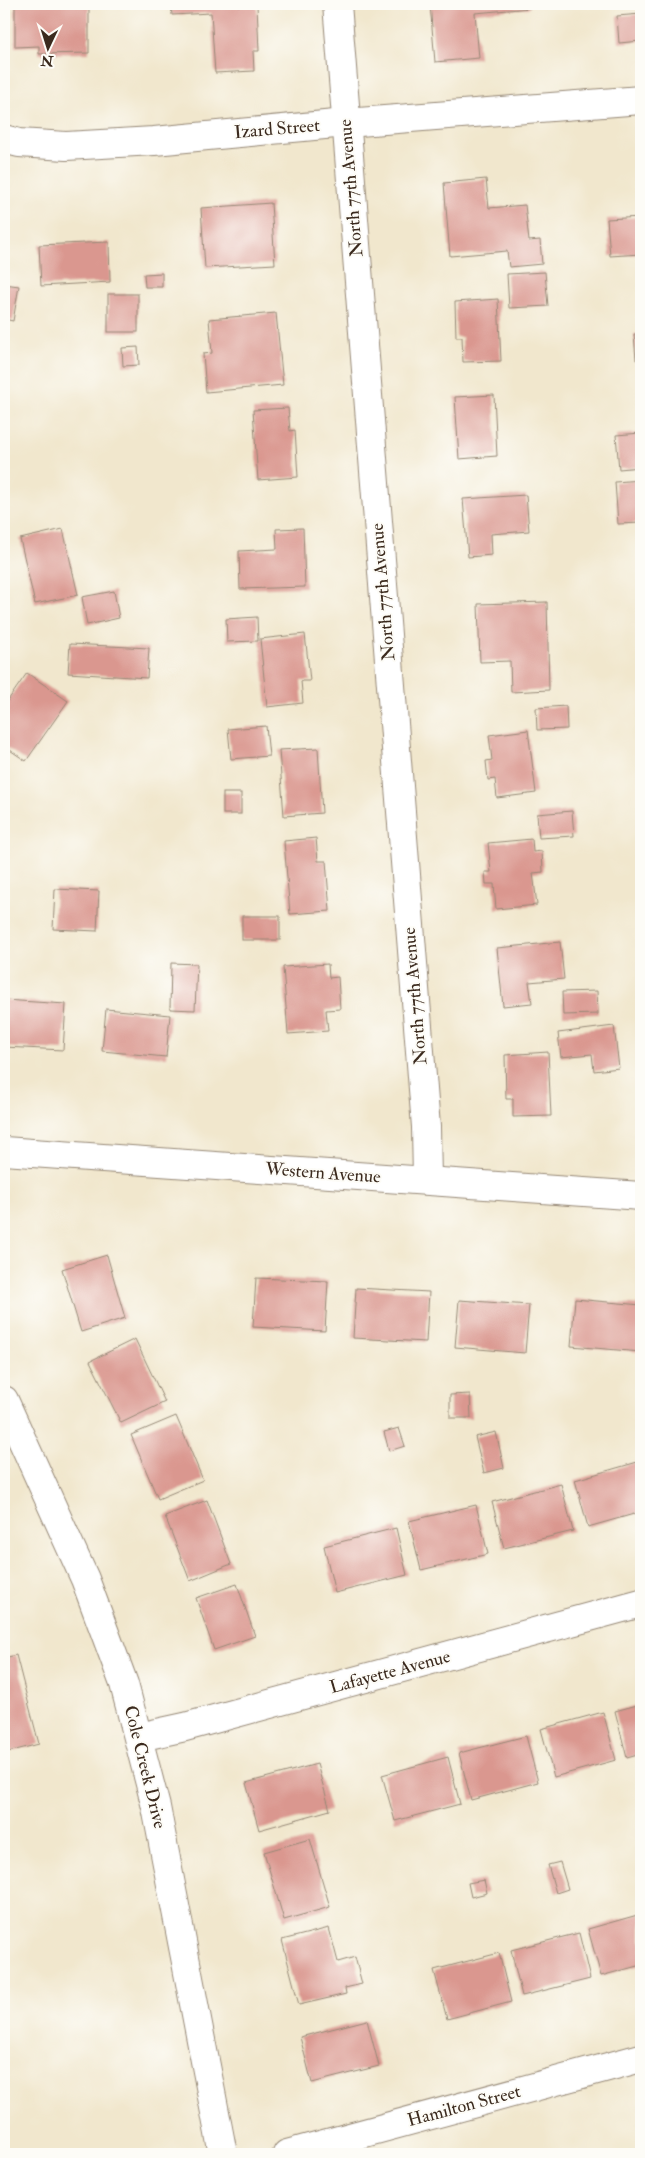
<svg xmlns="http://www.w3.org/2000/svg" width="645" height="2158" viewBox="0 0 645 2158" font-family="'IM FELL Double Pica',serif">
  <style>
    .building { fill: #da978f }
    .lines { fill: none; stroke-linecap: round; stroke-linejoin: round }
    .minor-casing { stroke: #968876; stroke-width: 30 }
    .tertiary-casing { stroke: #968876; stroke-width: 30 }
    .minor { stroke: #fff; stroke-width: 28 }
    .tertiary { stroke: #fff; stroke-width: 28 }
    .labels { text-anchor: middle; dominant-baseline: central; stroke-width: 4; stroke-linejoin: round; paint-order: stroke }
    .street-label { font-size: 18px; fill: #3b2a1e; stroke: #fdfcf7 }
  </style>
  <rect width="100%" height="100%" fill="#fdfcf7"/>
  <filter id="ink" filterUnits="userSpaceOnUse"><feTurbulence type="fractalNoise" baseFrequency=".02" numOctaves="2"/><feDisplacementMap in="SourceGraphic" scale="10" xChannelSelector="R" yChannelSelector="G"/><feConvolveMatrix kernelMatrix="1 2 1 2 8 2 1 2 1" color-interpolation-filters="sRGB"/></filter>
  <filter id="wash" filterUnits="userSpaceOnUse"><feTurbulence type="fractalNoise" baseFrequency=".0096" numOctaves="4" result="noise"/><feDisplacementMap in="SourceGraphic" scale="20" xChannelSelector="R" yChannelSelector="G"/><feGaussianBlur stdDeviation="1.12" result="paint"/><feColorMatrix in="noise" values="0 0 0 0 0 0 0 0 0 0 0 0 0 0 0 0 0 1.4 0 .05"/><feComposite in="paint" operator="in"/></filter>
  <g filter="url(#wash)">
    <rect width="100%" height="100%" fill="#f1e7cd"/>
    <g id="blocks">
      <!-- building -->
      <g class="building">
        <path d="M15,4H89V53L39,54V46L15,47Z"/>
        <path d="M171,4H238V6L257,5L259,51H253L254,71L215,73L211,13L172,15Z"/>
        <path d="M430,4H529L530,8L475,13L479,58L435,62Z"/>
        <path d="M641,14V41L619,43L617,16Z"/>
        <path d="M486,179L489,208L525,205L529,241L540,240L542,264L509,267L507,251L450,256L444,183Z"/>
        <path d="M271,203L275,264L205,268L201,208Z"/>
        <path d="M641,217V254L610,256L607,219Z"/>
        <path d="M109,242L110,282L41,286L39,245Z"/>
        <path d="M545,272L548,306L509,308L507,274Z"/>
        <path d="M162,273V287H145L144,274Z"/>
        <path d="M4,284L19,286L13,321L4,319Z"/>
        <rect x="108" y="294" width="30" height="38"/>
        <path d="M498,299L501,361L463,362L462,337H456L455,302Z"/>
        <path d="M276,313L283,385L206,392L203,354L212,353L209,319Z"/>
        <path d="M634,334H641V360H636Z"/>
        <path d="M138,347L139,365L123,366L122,348Z"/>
        <path d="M494,395L497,456L459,459L455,397Z"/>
        <path d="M288,408L290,431L295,430L298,477L258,480L253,410Z"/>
        <path d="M641,433V467L619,469L616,435Z"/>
        <path d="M641,480V523L618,524L615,482Z"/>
        <path d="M526,495L529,531L491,534L492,555L468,557L463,499Z"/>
        <path d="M303,528L305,587L240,589L239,551L277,549L276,529Z"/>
        <path d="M63,529L78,595L35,604L20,539Z"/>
        <path d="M114,591L119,618L87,625L82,597Z"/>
        <path d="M547,602L549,690L511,692L510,661L480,662L478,604Z"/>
        <path d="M257,617L258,641L227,642L226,619Z"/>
        <path d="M305,634L310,681H301L303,703L267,707L260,639Z"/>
        <path d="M70,644L149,648L147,678L68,673Z"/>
        <path d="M27,673L68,701L26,761L4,746V706Z"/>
        <path d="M566,706L567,729L537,730L536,708Z"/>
        <path d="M266,726L269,756L231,759L228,729Z"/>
        <path d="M528,730L536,793L497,798L495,779L488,780L486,761L492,760L489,735Z"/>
        <path d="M318,748L322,813L284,816L279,750Z"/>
        <rect x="223" y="793" width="18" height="21"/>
        <path d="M572,811L574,836L539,838L537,814Z"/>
        <path d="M316,838L318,861H326L330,911L290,914L284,841Z"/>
        <path d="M532,839L533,852L542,851L543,872L533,873L537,905L496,909L494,884H486L485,872H491L488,843Z"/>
        <path d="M55,889L99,891L97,931L53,929Z"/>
        <rect x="242" y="916" width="38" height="24"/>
        <path d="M560,942L564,979L529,982L532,1003L503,1006L497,948Z"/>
        <path d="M171,963L197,964L195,1010L170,1009Z"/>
        <path d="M328,964L329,978L338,977L340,1009L326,1010L328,1031L288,1034L283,967Z"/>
        <path d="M597,991L598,1014L563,1015L562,992Z"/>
        <path d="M4,1000L66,1004L63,1050L4,1047Z"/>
        <path d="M106,1009L170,1015L166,1057L102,1051Z"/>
        <path d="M614,1026L619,1068L594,1071L592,1054L561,1057L558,1033Z"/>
        <path d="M548,1052L551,1116L513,1117V1099H506L505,1055Z"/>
        <path d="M107,1255L125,1318L81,1332L62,1269Z"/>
        <path d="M256,1278L328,1281L325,1331L253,1327Z"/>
        <path d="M356,1288L429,1292L426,1342L353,1338Z"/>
        <path d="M575,1299L641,1305V1352L571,1346Z"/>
        <path d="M459,1300L529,1305L525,1353L455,1347Z"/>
        <path d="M135,1339L165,1402L121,1423L90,1361Z"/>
        <path d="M470,1394L471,1418H450V1395Z"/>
        <path d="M176,1416L203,1480L158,1499L131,1435Z"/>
        <path d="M399,1428L405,1446L389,1451L384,1432Z"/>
        <path d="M496,1432L504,1468L484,1473L475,1437Z"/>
        <path d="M641,1461V1512L588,1527L575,1480Z"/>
        <path d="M561,1484L573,1531L504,1548L492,1502Z"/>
        <path d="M207,1500L231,1564L190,1581L165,1516Z"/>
        <path d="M476,1505L488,1554L421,1570L409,1521Z"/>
        <path d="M396,1528L407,1575L335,1593L324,1546Z"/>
        <path d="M237,1584L255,1636L214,1650L196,1598Z"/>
        <path d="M16,1655L39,1744L4,1753V1658Z"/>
        <path d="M641,1704V1754L627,1758L615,1711Z"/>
        <path d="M603,1712L616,1760L554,1777L541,1729Z"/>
        <path d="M526,1736L538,1782L471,1800L459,1753Z"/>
        <path d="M448,1757L460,1804L395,1821L382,1775Z"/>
        <path d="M317,1764L330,1810L259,1830L246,1783Z"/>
        <path d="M310,1839L330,1907L284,1920L264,1852Z"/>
        <path d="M560,1862L568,1889L556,1893L548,1865Z"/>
        <path d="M484,1880L487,1893L471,1897L468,1883Z"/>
        <path d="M641,1914V1965L601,1976L588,1929Z"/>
        <path d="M329,1928L338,1962L355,1957L362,1984L345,1988L346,1994L299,2005L282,1940Z"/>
        <path d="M579,1933L590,1979L522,1996L511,1950Z"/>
        <path d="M499,1953L511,2002L447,2019L434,1970Z"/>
        <path d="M367,2020L379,2066L312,2083L300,2037Z"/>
      </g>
    </g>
  </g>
  <g filter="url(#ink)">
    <use href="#blocks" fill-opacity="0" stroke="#968876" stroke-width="1"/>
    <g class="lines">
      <defs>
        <g id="minor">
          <path d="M337,4L426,1127L427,1180"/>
          <path d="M4,139L19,143L66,146L154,141L346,123L641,100"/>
          <path d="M4,1400L85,1579L124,1684L156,1807L223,2154"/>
          <path d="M139,1737L185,1727L641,1603"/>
          <path d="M287,2154L641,2058"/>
        </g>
        <path id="tertiary" d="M4,1151L641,1196"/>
      </defs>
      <!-- minor casing -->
      <use href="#minor" class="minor-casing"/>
      <!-- tertiary casing -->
      <use href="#tertiary" class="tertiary-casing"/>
      <!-- minor -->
      <use href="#minor" class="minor"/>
      <!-- tertiary -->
      <use href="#tertiary" class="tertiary"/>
    </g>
  </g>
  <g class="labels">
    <!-- street labels -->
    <g class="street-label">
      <text transform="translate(277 129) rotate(-5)">Izard Street</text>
      <text transform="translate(351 188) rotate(-95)">North 77th Avenue</text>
      <text transform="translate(383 592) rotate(-95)">North 77th Avenue</text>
      <text transform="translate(415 996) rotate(-95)">North 77th Avenue</text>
      <text transform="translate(323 1173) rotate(4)">Western Avenue</text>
      <text transform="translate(390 1672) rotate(-15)">Lafayette Avenue</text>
      <text transform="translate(145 1767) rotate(76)">Cole Creek Drive</text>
      <text transform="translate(464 2106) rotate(-15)">Hamilton Street</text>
    </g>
  </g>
  <!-- margin -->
  <rect width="645" height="2158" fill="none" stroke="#fdfcf7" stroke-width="20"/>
  <!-- north arrow -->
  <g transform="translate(48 48) rotate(184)" stroke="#fdfcf7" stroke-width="4" paint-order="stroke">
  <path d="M0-4L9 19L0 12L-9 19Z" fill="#3b2a1e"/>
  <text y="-8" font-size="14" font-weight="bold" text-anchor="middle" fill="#3b2a1e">N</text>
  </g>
</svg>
